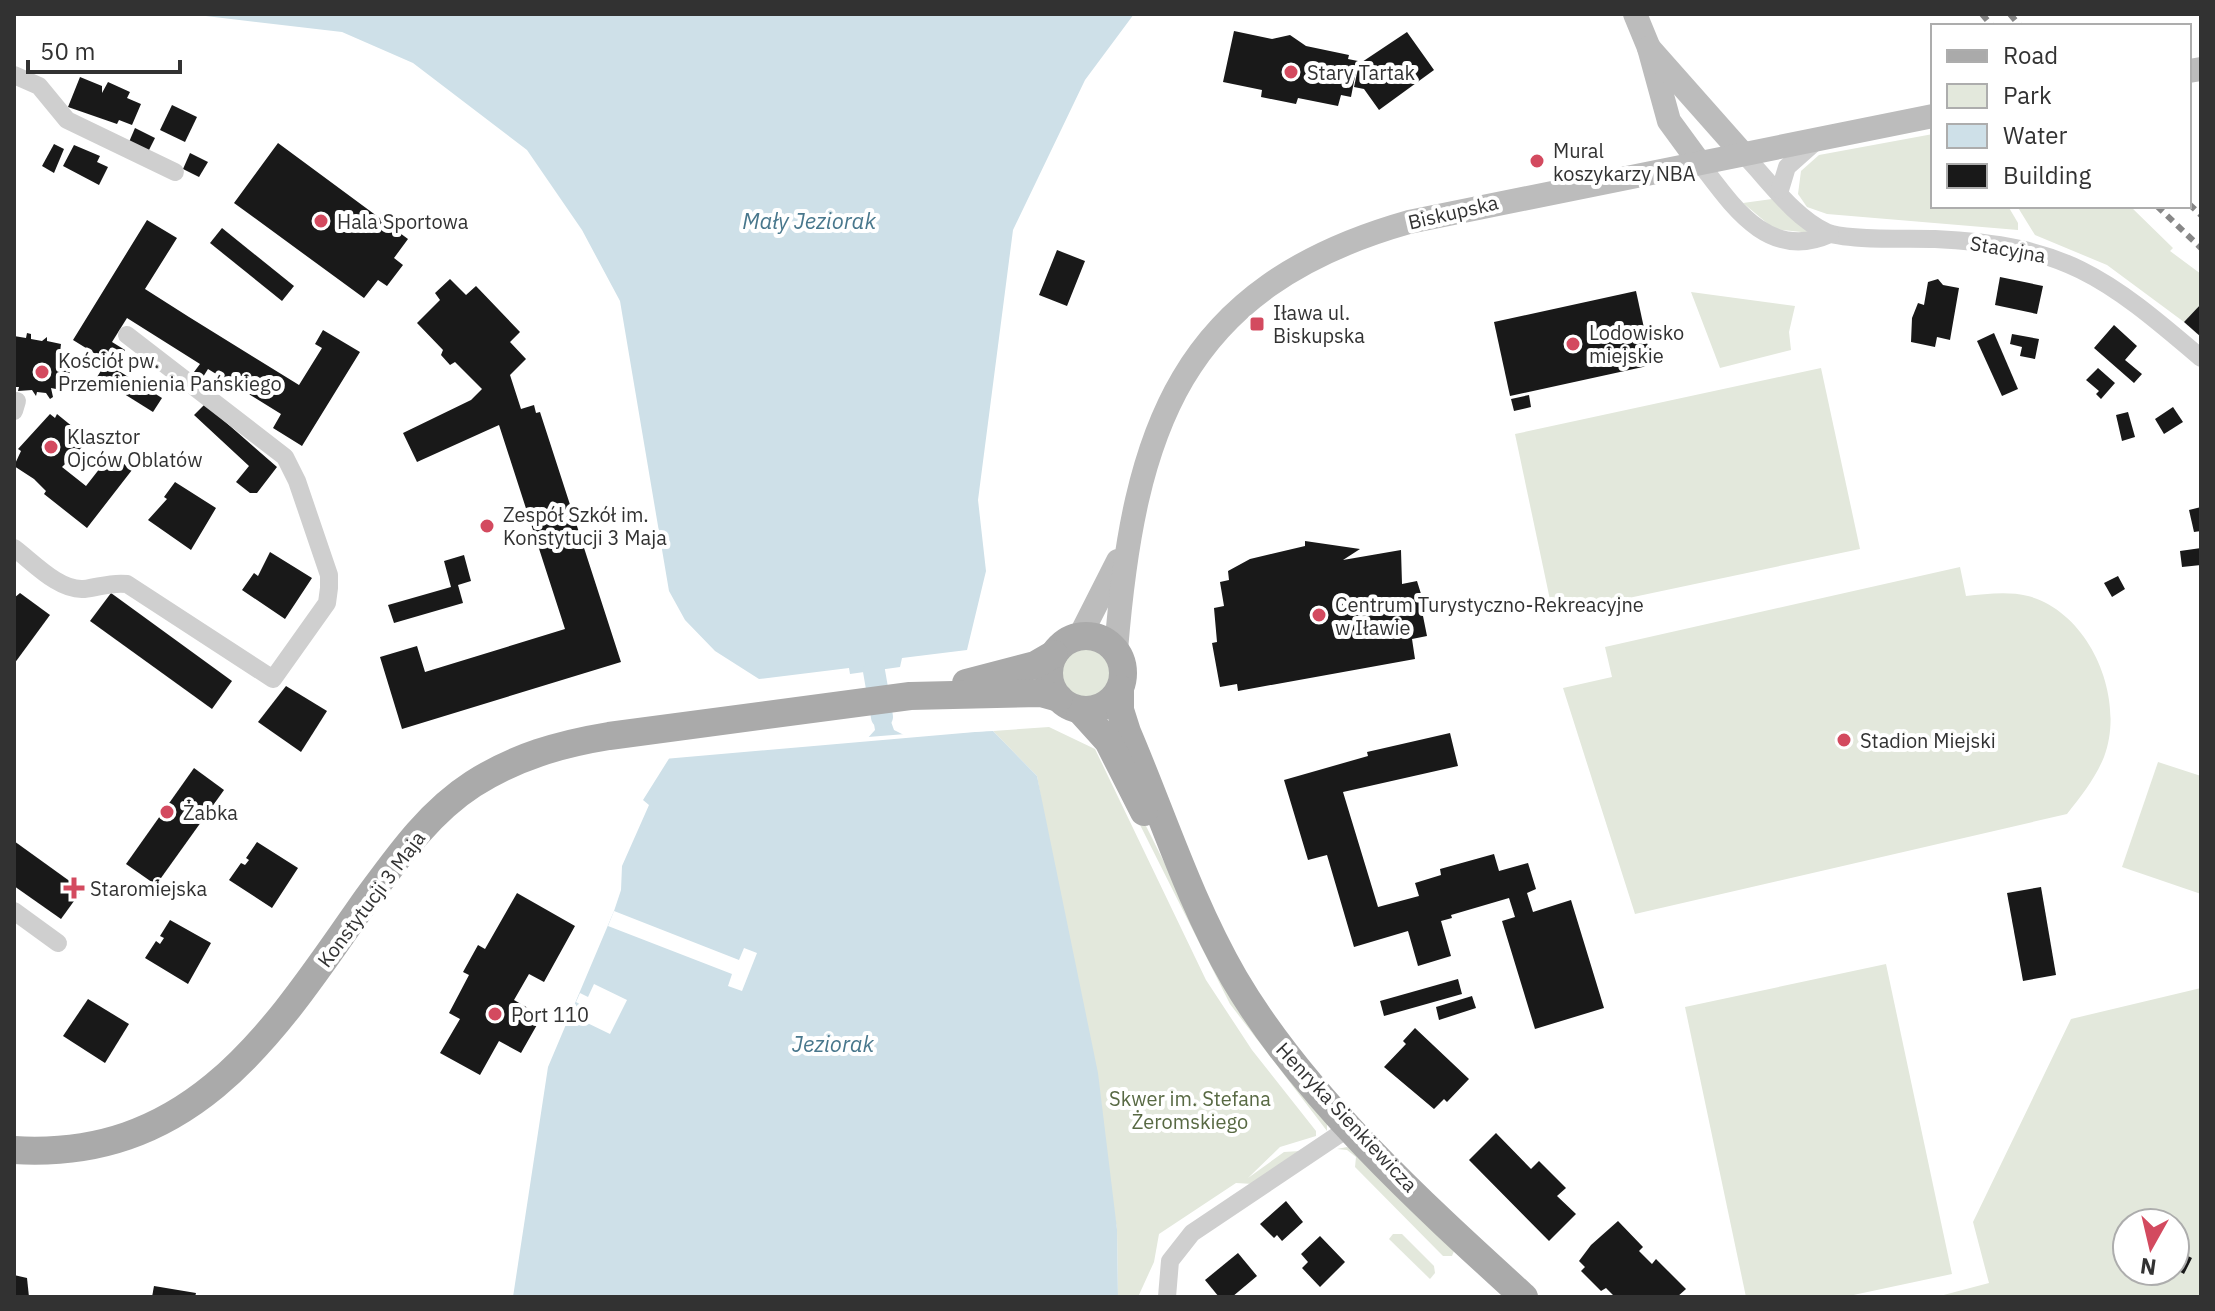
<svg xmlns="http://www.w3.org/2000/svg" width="2215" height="1311" viewBox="0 0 2215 1311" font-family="'IBM Plex Sans',sans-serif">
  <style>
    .green { fill: #e3e8dc; fill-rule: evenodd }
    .water { fill: #cee0e8 }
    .pier { fill: #fff }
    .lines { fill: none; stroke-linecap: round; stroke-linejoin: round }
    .canal { stroke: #cee0e8; stroke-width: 22 }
    .building { fill: #191919 }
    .street { stroke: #cfcfcf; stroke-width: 18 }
    .secondary { stroke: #bcbcbc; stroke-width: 24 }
    .primary { stroke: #aaa; stroke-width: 28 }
    .rail { stroke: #878787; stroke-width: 6; stroke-dasharray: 8 6; stroke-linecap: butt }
    .poi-dot { fill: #d34a5f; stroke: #fff; stroke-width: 3 }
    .labels { text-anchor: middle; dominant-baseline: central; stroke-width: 8; stroke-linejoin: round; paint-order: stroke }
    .poi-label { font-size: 20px; fill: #323232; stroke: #fff; text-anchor: start }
    .street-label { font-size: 20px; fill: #323232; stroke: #fff }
    .park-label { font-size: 20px; fill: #586943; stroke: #fff }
    .water-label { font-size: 22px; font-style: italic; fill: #48778c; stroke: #fff }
  </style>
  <rect width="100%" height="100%" fill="#fff"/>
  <!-- green -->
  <g class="green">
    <path d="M1933,134V206H2008L2018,223V230L1827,214L1807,207L1798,194L1801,171L1819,155Z"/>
    <path d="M1772,199L1811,233L1774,229L1743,203Z"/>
    <path d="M2017,206H2130L2173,248L2170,251L2201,274V304L2184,322L2107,265L2035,235Z"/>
    <path d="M1691,292L1795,306L1789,332L1791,350L1720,368Z"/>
    <path d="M1821,368L1860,549L1553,614L1515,434Z"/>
    <path d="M1960,567L1966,596C1986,594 2008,591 2028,596C2091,613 2126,699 2104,757C2095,779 2081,796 2067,814L1635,914L1563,688L1612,677L1605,647Z"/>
    <circle cx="1086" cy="673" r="25"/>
    <path d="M1049,727L1095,749L1206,980L1252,1050L1316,1131V1136L1280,1147L1248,1178L1284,1152L1300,1151L1253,1184L1236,1183L1159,1234L1154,1262L1138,1297H1118L1117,1229L1037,776L993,731Z"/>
    <path d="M2158,762L2201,776V894L2122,867Z"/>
    <path d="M1125,795L1144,822L1173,880L1327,1121V1131L1230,1004Z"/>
    <path d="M1886,964L1952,1274L1844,1297H1746L1685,1007Z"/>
    <path d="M2201,988V1297H1936L1989,1283L1973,1222L2071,1019ZM2127,1223H2175V1271H2127Z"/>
    <path d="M1347,1147L1354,1149L1454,1251L1452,1256H1443L1355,1167L1356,1157L1347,1150L1337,1149Z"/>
    <path d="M1393,1234H1402L1434,1266L1435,1273L1430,1279L1389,1239Z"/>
  </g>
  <!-- water -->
  <g class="water">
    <path d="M189,14H1134L1085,80L1013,230L978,500L986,571L967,650L902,658L900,667L850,674L849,668L759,679L715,651L685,620L669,591L620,301L582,230L527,150L413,63L342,32Z"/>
    <path d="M889,716L894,730L904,735L993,731L1037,776L1098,1073L1117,1229L1118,1297H513L548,1067L614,911L621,890L622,866L649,805L643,800L670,757L866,740L875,730L873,718Z"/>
  </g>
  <!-- pier -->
  <g class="pier">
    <path d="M993,727L998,730L664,759L670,753Z"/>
    <path d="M614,911L739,960L744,948L757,953L742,991L728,986L732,974L608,926Z"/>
    <path d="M594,984L627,1000L610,1034L577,1018L583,1006L576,1002L580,993L588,997Z"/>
  </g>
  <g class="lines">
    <!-- canal -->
    <path class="canal" d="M874,671L882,717"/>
  </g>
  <!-- building -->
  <g class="building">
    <path d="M1234,31L1272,39L1290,35L1306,46L1349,55L1348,59L1358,61L1351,97L1341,95L1338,106L1298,98L1296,104L1261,97L1262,90L1223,82Z"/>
    <path d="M1407,32L1434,70L1379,110L1364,89L1354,87L1359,64Z"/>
    <path d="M80,77L102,86V93L108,82L130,92L127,98L141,104L132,125L119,120L117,124L68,107Z"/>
    <path d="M172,105L197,117L185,142L160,130Z"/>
    <path d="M135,128L155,138L148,152L129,142Z"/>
    <path d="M278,143L408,239L394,258L403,265L387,286L378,280L364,298L234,203Z"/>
    <path d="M54,144L64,149L54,173L42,166Z"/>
    <path d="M74,145L100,156L97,162L108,167L99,185L63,166Z"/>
    <path d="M190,153L208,162L199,177L183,169Z"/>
    <path d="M147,220L177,238L145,289L189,317L299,385L322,348L315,344L323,330L360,352L302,446L273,428L281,414L208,369L203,377L194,372L200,364L127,318L112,342L125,350L115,366L73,340Z"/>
    <path d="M222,228L294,286L282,301L210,243Z"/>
    <path d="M1057,250L1085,261L1067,306L1039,295Z"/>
    <path d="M2000,277L2043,286L2037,314L1995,305Z"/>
    <path d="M450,279L466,295L476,286L520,332L510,342L526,359L510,375L521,409L534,405L536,413L540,412L621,662L402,729L380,657L417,646L425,672L565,629L499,425L417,462L403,433L471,400L482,389L455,362L450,365L441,355L443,350L417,323L440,300L435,293Z"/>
    <path d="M1938,279L1943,285L1959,288L1950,340L1937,337L1935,347L1911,342L1912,318L1918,303L1924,305L1928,282Z"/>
    <path d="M1636,291L1652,365L1510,396L1494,322Z"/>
    <path d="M2201,304V337L2184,322Z"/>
    <path d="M2114,325L2137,346L2125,360L2142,374L2134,383L2094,348Z"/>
    <path d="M27,333L31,334V339L42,341L47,337V341L61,344L59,361L71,363L68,383L63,382L61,390L51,388L53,397L50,399L46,393L37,392L36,396L32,390L18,391L19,387H14V336L26,338Z"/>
    <path d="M1994,333L2018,389L2002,396L1977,341Z"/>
    <path d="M2012,334L2039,339L2035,359L2020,356L2022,347L2010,344Z"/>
    <path d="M106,363L162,398L153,412L97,377Z"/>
    <path d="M2098,368L2115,383L2101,399L2096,394L2099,391L2086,380Z"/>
    <path d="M1529,395L1531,407L1514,411L1511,399Z"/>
    <path d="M205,404L277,467L257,493H250L236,482L249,466L194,415Z"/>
    <path d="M2173,407L2183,422L2164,434L2155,419Z"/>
    <path d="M2128,412L2135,437L2122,441L2116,415Z"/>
    <path d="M50,414L55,418L57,414L84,436L80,442L84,445L62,467L86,486L111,454L132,470L87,528L44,494L46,491L34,479L14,466L21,451L18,449Z"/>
    <path d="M175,482L216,508L191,550L148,520L167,499L164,497Z"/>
    <path d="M2201,507V531L2194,532L2189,510Z"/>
    <path d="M1305,541L1360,549L1343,560L1401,550L1402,584L1417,581L1426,610L1422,611L1427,636L1412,639L1415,659L1238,691L1237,684L1220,687L1212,643L1217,642L1214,608L1224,606L1220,582L1229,580L1228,571L1250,559L1305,546Z"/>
    <path d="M2201,548V565L2182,567L2180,551Z"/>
    <path d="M270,552L312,578L285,619L242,590L254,573L258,576Z"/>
    <path d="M464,555L471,581L458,585L463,603L394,623L388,605L451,587L444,561Z"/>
    <path d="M2118,576L2125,589L2112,597L2104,583Z"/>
    <path d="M20,593L50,615L14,664V598Z"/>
    <path d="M111,593L232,681L212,709L90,621Z"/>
    <path d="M286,686L327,711L301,752L258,722Z"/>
    <path d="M1450,733L1458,766L1343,792L1378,907L1419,896L1415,883L1441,875L1440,869L1494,854L1499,871L1528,863L1536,889L1527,893L1533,912L1571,900L1604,1008L1535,1029L1502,921L1515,917L1509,898L1451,915L1452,918L1441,921L1451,956L1418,966L1408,931L1354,947L1327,855L1308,860L1284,780L1368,756L1367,752Z"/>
    <path d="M194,768L224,790L156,885L126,864Z"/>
    <path d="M14,841L82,890L61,919L14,886Z"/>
    <path d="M257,842L298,868L272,908L229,880L241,863L245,865L249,860L246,858Z"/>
    <path d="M2041,887L2056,975L2023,981L2007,893Z"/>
    <path d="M517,893L575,926L544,982L529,974L514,1000L542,1016L521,1053L499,1041L480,1075L440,1053L460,1019L449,1013L469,975L463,972L478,945L485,949Z"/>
    <path d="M170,920L211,943L188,984L145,958L156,941L160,944L164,938L160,936Z"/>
    <path d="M1458,979L1462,994L1384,1016L1380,1001Z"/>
    <path d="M1472,996L1476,1008L1439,1020L1436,1007Z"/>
    <path d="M88,999L129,1024L105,1063L63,1036Z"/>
    <path d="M1415,1028L1469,1079L1447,1102L1444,1099L1434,1109L1384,1067L1406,1044L1403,1041Z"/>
    <path d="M1496,1133L1531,1169L1539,1161L1566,1188L1557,1196L1576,1214L1549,1241L1469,1160Z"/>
    <path d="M1286,1201L1303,1222L1282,1241L1277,1235L1274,1238L1260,1224Z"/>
    <path d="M1618,1221L1643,1247L1639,1251L1652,1264L1656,1259L1686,1289L1677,1297H1615L1606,1288L1601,1291L1581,1271L1585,1267L1579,1261L1591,1245Z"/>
    <path d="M2175,1233L2186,1239L2180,1252L2192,1258L2184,1274L2175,1269Z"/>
    <path d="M1320,1236L1345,1262L1320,1287L1302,1268L1308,1262L1301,1254Z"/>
    <path d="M1238,1253L1257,1276L1232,1297H1219L1205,1280Z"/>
    <path d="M14,1275L27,1278L29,1297H14Z"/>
    <path d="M154,1286L196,1293L195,1297H152Z"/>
  </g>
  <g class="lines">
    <!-- street -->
    <g class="street">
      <path d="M14,75L39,86L67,120L175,172"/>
      <path d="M1742,153C1768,179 1793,217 1826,232C1844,241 1911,238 1935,239C2065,245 2105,276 2201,358"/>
      <path d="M1699,162C1732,205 1768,262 1830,234"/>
      <path d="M1780,190L1787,167L1814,143"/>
      <path d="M14,411L17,401"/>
      <path d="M14,548C33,562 59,591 84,589C100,587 111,582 127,584L273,679L327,603L329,588V575L297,481L285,457L127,335"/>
      <path d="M14,911L58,943"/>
      <path d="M1167,1297L1170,1261L1192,1233L1350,1127"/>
    </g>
    <!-- secondary -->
    <g class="secondary">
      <path d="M1635,14L1649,48L1669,121L1699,162"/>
      <path d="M1649,48L1742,153"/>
      <path d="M2189,71L2201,69"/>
      <path d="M1080,636L1118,561"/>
      <path d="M1116,650C1134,431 1179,287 1409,222L1933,116"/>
    </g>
    <!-- primary -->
    <g class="primary">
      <circle cx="1086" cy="673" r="37"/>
      <path d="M966,683L1035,665L1054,654"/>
      <path d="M1120,689V710L1127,732C1162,814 1189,900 1234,978C1303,1096 1423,1205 1524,1297"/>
      <path d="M1080,710L1108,741L1144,812"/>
      <path d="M14,1150C195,1161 275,1030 366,900C397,858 428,813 473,784C515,757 560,744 609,736L910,696L1041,693L1059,698"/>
    </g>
    <!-- rail -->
    <g class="rail">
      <path d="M1982,14L1992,26"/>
      <path d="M2010,14L2020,26"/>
      <path d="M2189,204L2201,215"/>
      <path d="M2157,206L2201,248"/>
    </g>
  </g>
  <!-- markers -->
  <g class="poi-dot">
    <circle cx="1291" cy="72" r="8"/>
    <circle cx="1537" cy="161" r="8"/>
    <circle cx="321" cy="221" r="8"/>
    <rect x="1249" y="316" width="16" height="16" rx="4"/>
    <circle cx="1573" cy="344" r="8"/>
    <circle cx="42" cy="372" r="8"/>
    <circle cx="51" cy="447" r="8"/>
    <circle cx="487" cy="526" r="8"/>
    <circle cx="1319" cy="615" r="8"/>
    <circle cx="1844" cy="740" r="8"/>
    <circle cx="167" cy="812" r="8"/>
    <path d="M70 876h8v8h8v8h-8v8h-8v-8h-8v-8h8z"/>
    <circle cx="495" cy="1014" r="8"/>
  </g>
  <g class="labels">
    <!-- poi labels -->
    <g class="poi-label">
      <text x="1307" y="72">Stary Tartak</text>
      <text x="1553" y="150">Mural<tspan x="1553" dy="23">koszykarzy NBA</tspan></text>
      <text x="337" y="221">Hala Sportowa</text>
      <text x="1273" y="312">Iława ul.<tspan x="1273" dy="23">Biskupska</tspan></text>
      <text x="1589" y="332">Lodowisko<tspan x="1589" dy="23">miejskie</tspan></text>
      <text x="58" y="360">Kościół pw.<tspan x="58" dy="23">Przemienienia Pańskiego</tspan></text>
      <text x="67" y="436">Klasztor<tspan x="67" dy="23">Ojców Oblatów</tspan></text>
      <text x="503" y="514">Zespół Szkół im.<tspan x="503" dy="23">Konstytucji 3 Maja</tspan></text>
      <text x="1335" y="604">Centrum Turystyczno-Rekreacyjne<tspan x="1335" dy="23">w Iławie</tspan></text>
      <text x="1860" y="740">Stadion Miejski</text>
      <text x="183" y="812">Żabka</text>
      <text x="90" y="888">Staromiejska</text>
      <text x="511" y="1014">Port 110</text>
    </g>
    <!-- street labels -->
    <g class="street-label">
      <text transform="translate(1453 212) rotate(-13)">Biskupska</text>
      <text transform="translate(2008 249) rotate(10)">Stacyjna</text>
      <text transform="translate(371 899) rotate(-53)">Konstytucji 3 Maja</text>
      <text transform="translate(1347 1117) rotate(47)">Henryka Sienkiewicza</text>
    </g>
    <!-- park labels -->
    <g class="park-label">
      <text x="1190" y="1098">Skwer im. Stefana<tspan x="1190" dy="23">Żeromskiego</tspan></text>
    </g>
    <!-- water labels -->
    <g class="water-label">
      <text x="809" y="220">Mały Jeziorak</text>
      <text x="833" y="1043">Jeziorak</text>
    </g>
  </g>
  <!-- border -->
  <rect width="2215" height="1311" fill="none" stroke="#323232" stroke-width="32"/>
  <!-- legend -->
  <rect x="1931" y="24" width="260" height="184" fill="#ffffff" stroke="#adadad" stroke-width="2"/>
  <rect x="1947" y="50" width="40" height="12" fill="#aaaaaa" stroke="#adadad" stroke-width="2"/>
  <text x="2003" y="64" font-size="24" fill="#323232">Road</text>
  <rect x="1947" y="84" width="40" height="24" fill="#e3e8dc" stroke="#adadad" stroke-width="2"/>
  <text x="2003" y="104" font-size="24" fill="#323232">Park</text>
  <rect x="1947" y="124" width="40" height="24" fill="#cee0e8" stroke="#adadad" stroke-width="2"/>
  <text x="2003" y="144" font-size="24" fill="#323232">Water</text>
  <rect x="1947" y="164" width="40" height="24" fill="#191919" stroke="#adadad" stroke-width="2"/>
  <text x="2003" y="184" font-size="24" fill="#323232">Building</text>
  <!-- north arrow -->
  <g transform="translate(2151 1247) rotate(188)"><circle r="38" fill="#ffffff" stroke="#adadad" stroke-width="2"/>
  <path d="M0-6L14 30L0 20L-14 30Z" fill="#d34a5f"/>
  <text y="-12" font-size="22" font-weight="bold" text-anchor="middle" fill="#323232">N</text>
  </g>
  <!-- scale -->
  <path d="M28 60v12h152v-12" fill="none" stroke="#323232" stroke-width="4"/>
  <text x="40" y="60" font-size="24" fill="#323232" stroke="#ffffff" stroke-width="6" paint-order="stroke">50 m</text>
</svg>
